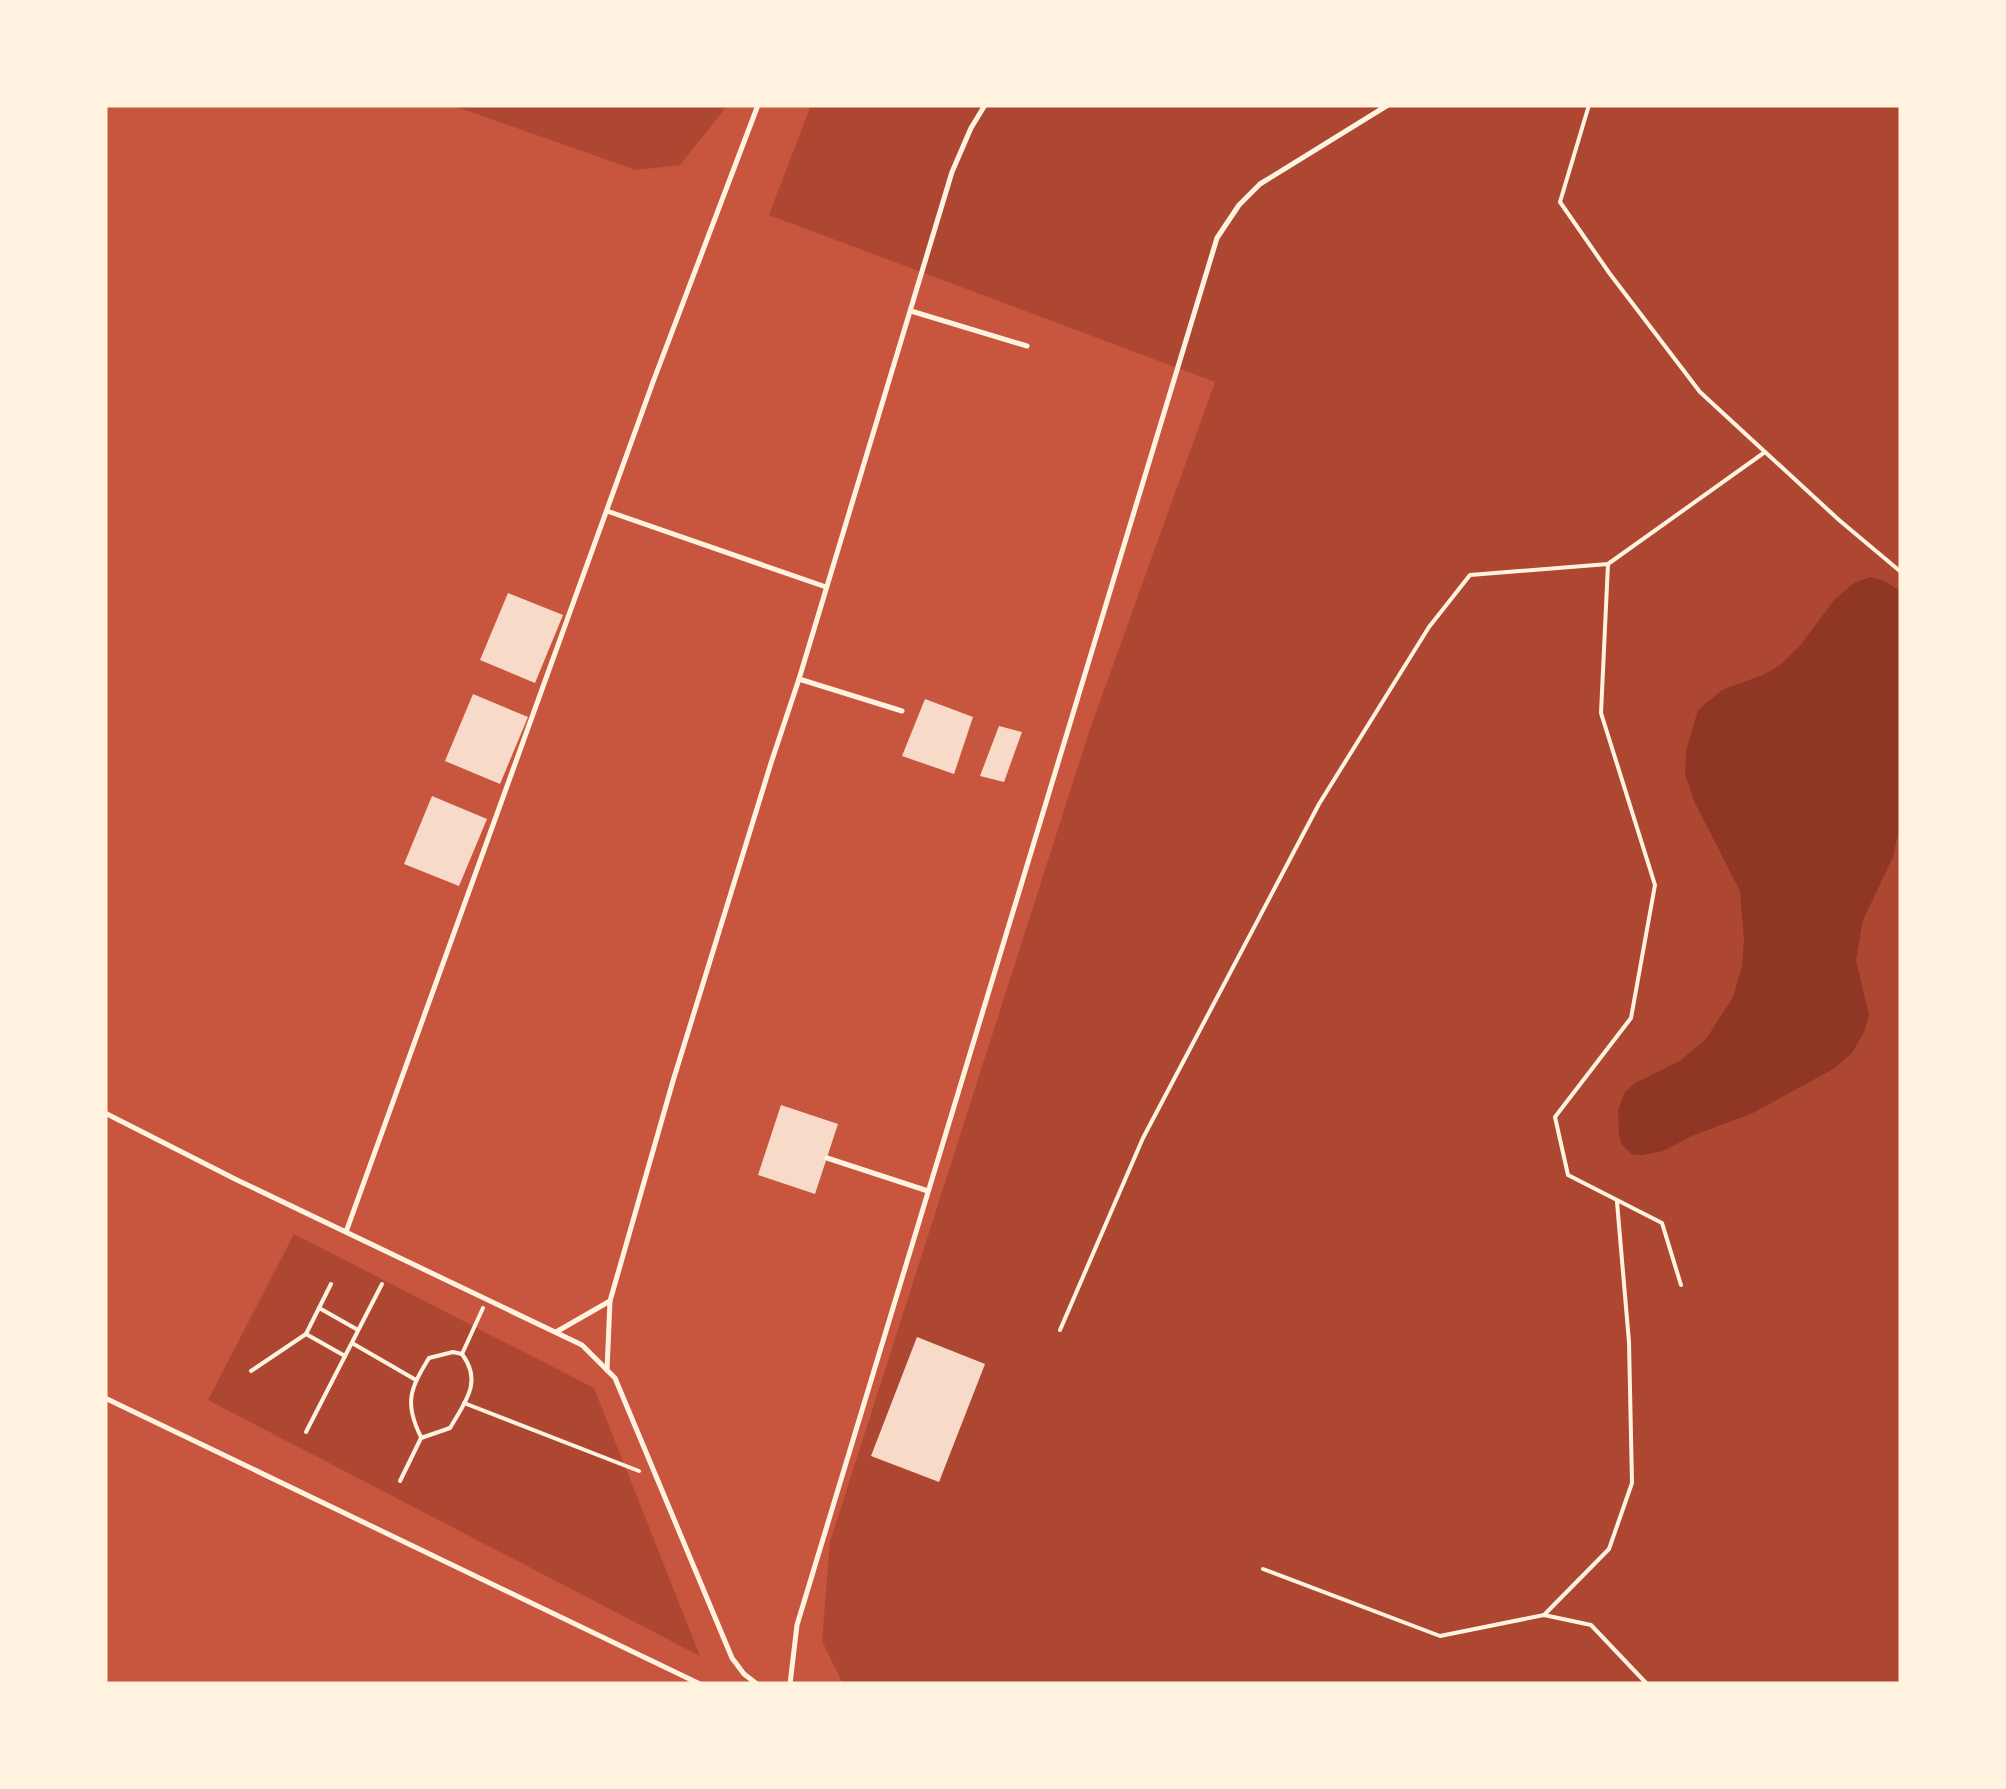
<svg xmlns="http://www.w3.org/2000/svg" width="2006" height="1789" viewBox="0 0 2006 1789" font-family="'Fira Sans Condensed',sans-serif">
  <style>
    .green { fill: #ae4732 }
    .water { fill: #8f3625 }
    .building { fill: #f7dbc8 }
    .lines { fill: none; stroke-linecap: round; stroke-linejoin: round }
    .path { stroke: #fff3e0; stroke-width: 4 }
    .service { stroke: #fff3e0; stroke-width: 5 }
  </style>
  <rect width="100%" height="100%" fill="#c8553d"/>
  <!-- green -->
  <g class="green">
    <path d="M451,105H726L723,111L680,165L636,170Z"/>
    <path d="M811,105H1901V1684H843L822,1641L830,1542L1090,729L1215,382L769,215Z"/>
    <path d="M294,1234L594,1388L700,1656L208,1400Z"/>
  </g>
  <!-- water -->
  <path class="water" d="M1870,577L1882,580L1901,591V820L1893,857L1863,920L1856,960L1869,1015L1864,1032L1852,1053L1835,1068L1753,1113L1694,1135L1663,1151L1642,1155L1631,1154L1622,1145L1619,1134L1618,1110L1625,1092L1635,1083L1681,1060L1706,1039L1733,997L1742,966L1744,940L1740,891L1695,803L1685,775L1686,751L1698,710L1722,690L1763,675L1780,665L1799,647L1835,599L1854,583Z"/>
  <!-- building -->
  <g class="building">
    <path d="M508,593L563,615L535,683L480,660Z"/>
    <path d="M473,694L528,717L500,784L445,761Z"/>
    <path d="M925,699L973,717L954,774L902,756Z"/>
    <path d="M999,726L1022,732L1004,782L980,776Z"/>
    <path d="M432,796L487,819L459,886L404,864Z"/>
    <path d="M781,1105L838,1124L815,1194L758,1175Z"/>
    <path d="M917,1337L985,1364L939,1482L871,1456Z"/>
  </g>
  <g class="lines">
    <!-- path -->
    <g class="path">
      <path d="M1589,105L1560,202L1610,274L1700,392L1839,520L1901,572"/>
      <path d="M1608,564L1601,713L1655,885L1631,1018L1555,1117L1568,1175L1662,1223L1681,1285"/>
      <path d="M321,1309L358,1330"/>
      <path d="M1060,1330L1143,1138L1319,804L1429,627L1470,575L1608,564L1765,452"/>
      <path d="M306,1334L345,1356"/>
      <path d="M352,1343L416,1380"/>
      <path d="M462,1354L483,1308"/>
      <path d="M251,1371L306,1334L331,1284"/>
      <path d="M464,1403L639,1471"/>
      <path d="M306,1432L382,1284"/>
      <path d="M421,1437C404,1403 410,1389 429,1358L453,1352L462,1354"/>
      <path d="M400,1481L421,1438L450,1428C465,1402 483,1382 462,1354"/>
      <path d="M1263,1569L1440,1636L1544,1615L1609,1549L1632,1483L1629,1342L1617,1202"/>
      <path d="M1544,1615L1591,1625L1647,1684"/>
    </g>
    <!-- service -->
    <g class="service">
      <path d="M911,311L1027,346"/>
      <path d="M607,511L826,587"/>
      <path d="M799,679L902,711"/>
      <path d="M105,1113L237,1180L582,1345L615,1378L732,1658L744,1674L757,1684"/>
      <path d="M827,1158L928,1191"/>
      <path d="M346,1232L653,382L758,105"/>
      <path d="M610,1301L673,1081L771,763L799,679L952,172L971,128L985,105"/>
      <path d="M556,1332L610,1301L607,1370"/>
      <path d="M105,1398L700,1684"/>
      <path d="M790,1684L797,1625L1217,238L1239,205L1260,184L1388,105"/>
    </g>
  </g>
  <!-- border -->
  <rect width="2006" height="1789" fill="none" stroke="#fff3e0" stroke-width="215"/>
</svg>
